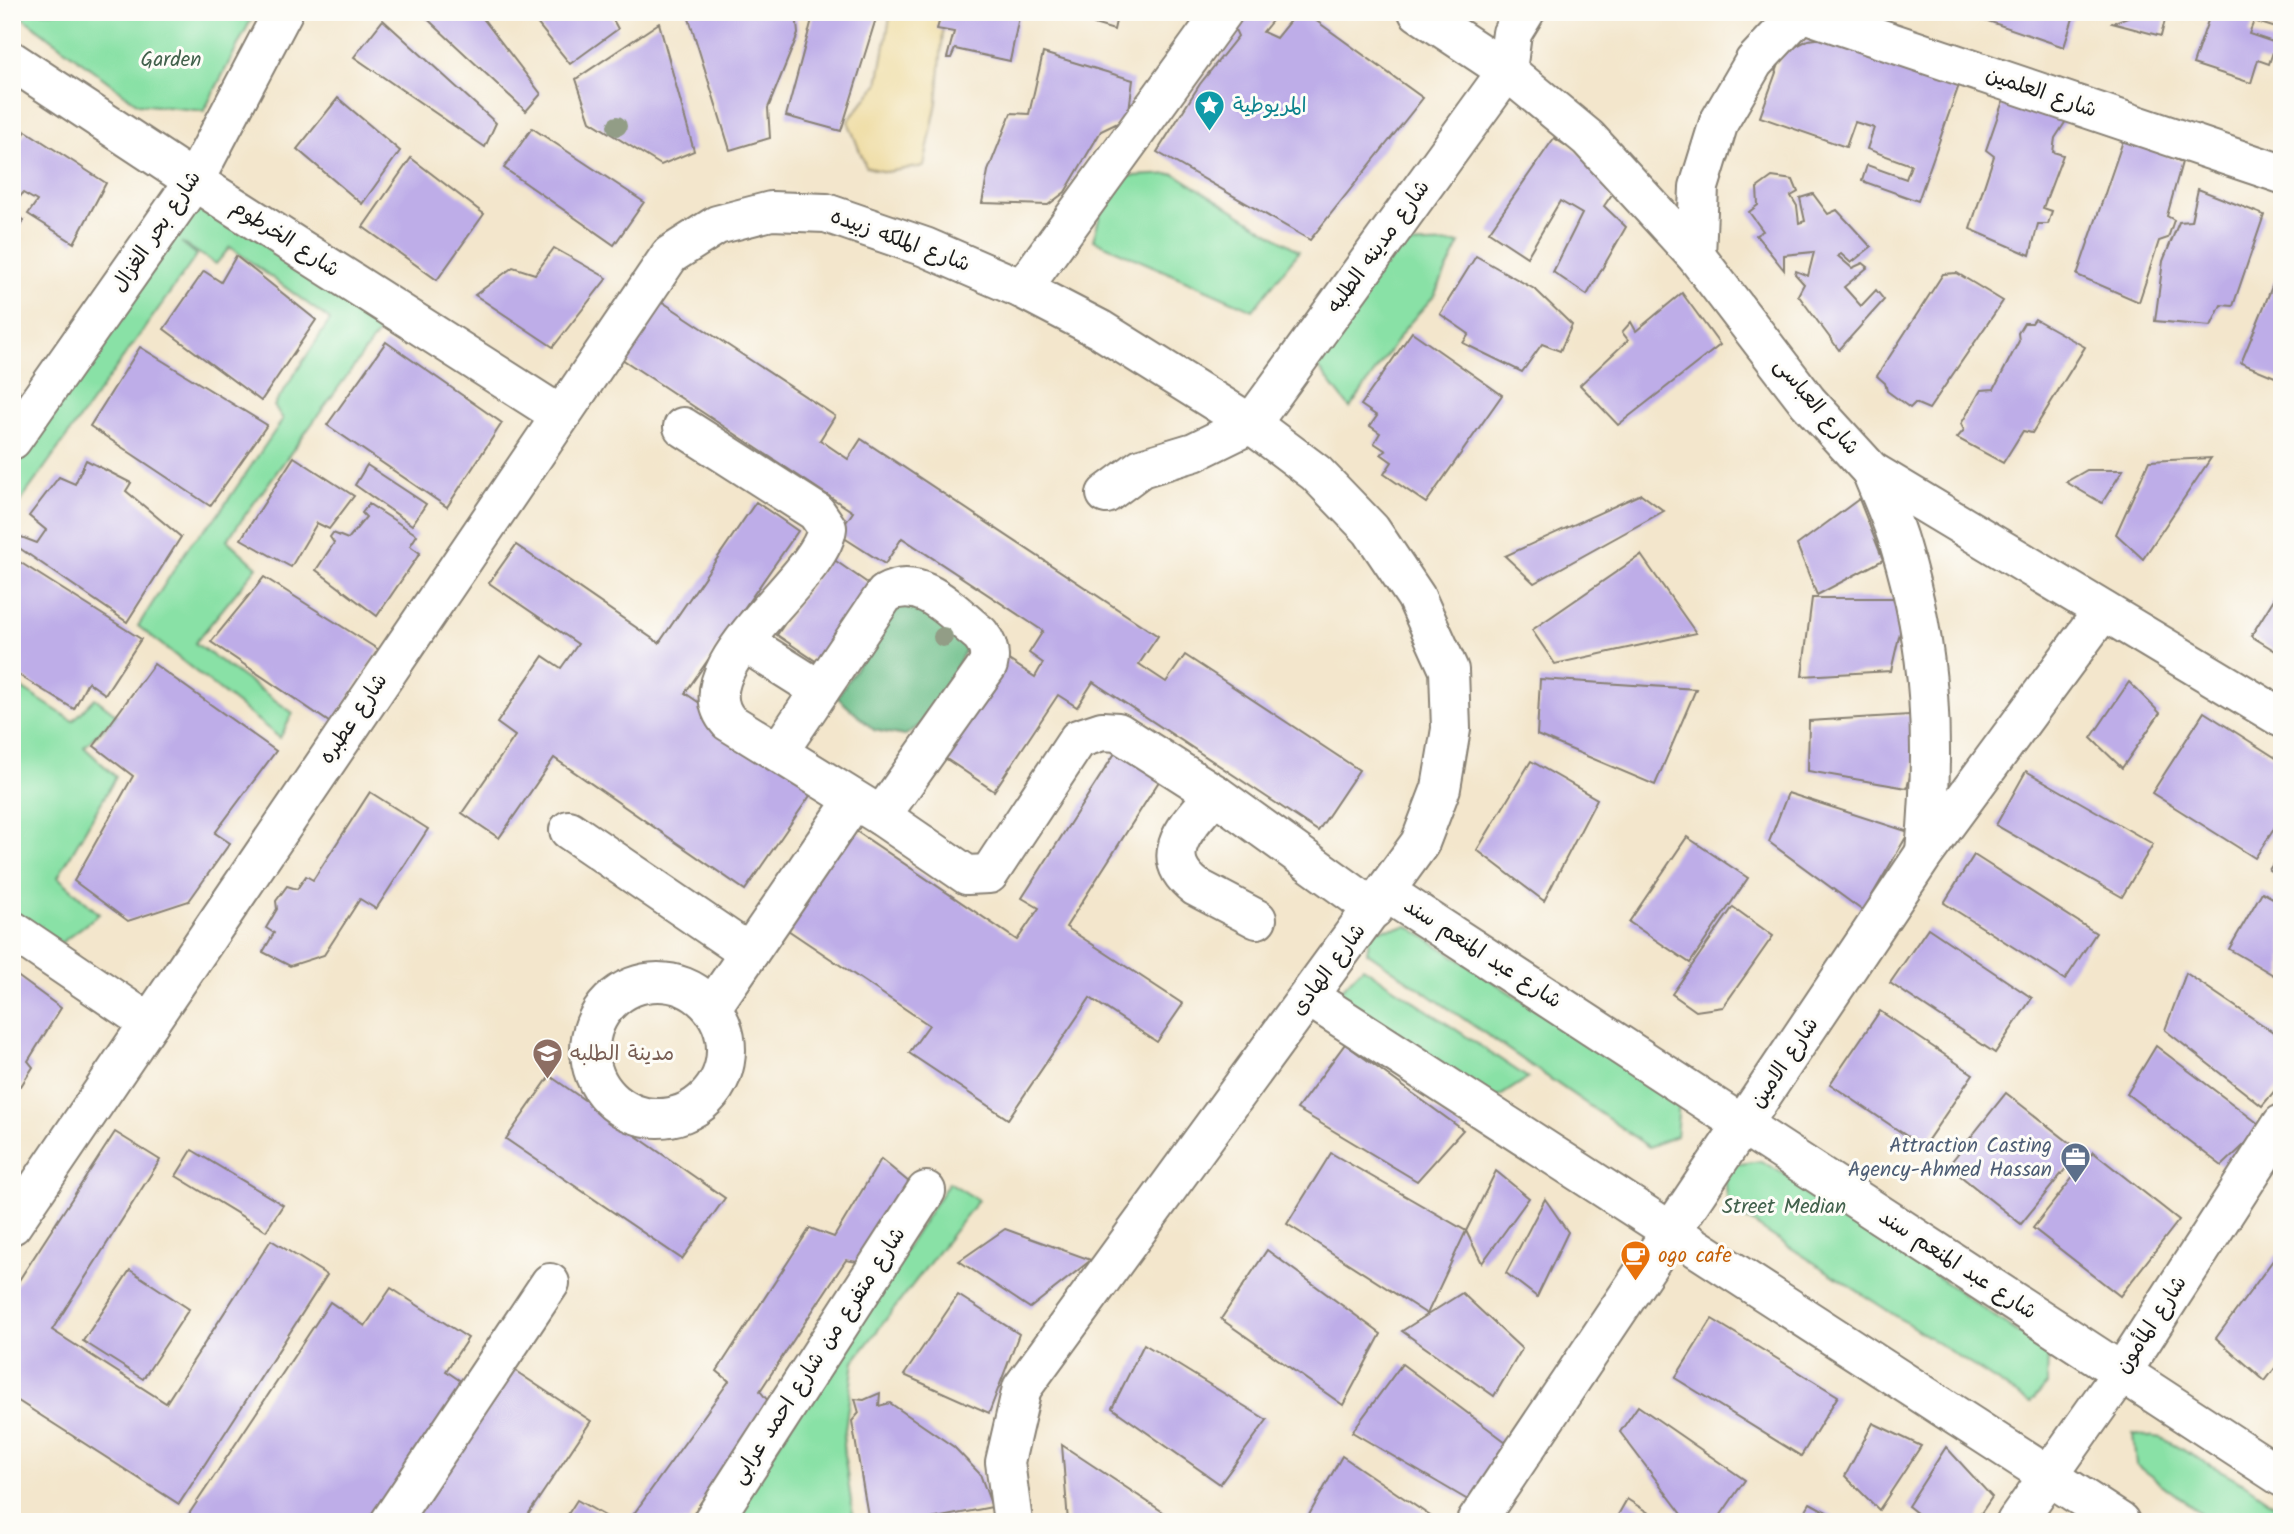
<svg xmlns="http://www.w3.org/2000/svg" width="2294" height="1534" viewBox="0 0 2294 1534" font-family="Kalam,'Playpen Sans Arabic',sans-serif">
  <style>
    .green { fill: #89e1a6; stroke: #527e61; stroke-width: 2 }
    .forest { fill: #6ebf8b; stroke: #456e54; stroke-width: 2 }
    .sand { fill: #eeda9e; stroke: #857b5d; stroke-width: 2 }
    .building { fill: #beade8 }
    .lines { fill: none; stroke-linecap: round; stroke-linejoin: round }
    .minor-casing { stroke: #888174; stroke-width: 42 }
    .minor { stroke: #fff; stroke-width: 38 }
    .tree { fill: #929d86 }
    .labels { text-anchor: middle; dominant-baseline: central; stroke-width: 6; stroke-linejoin: round; paint-order: stroke }
    .park-label { font-size: 21px; fill: #42614c; stroke: #fdfcf7 }
    .street-label { font-size: 21px; fill: #1c1c1c; stroke: #fdfcf7 }
    .culture-label { font-size: 21px; fill: #0d838f; stroke: #fdfcf7; text-anchor: start }
    .education-label { font-size: 21px; fill: #785e54; stroke: #fdfcf7; text-anchor: start }
    .service-label { font-size: 21px; fill: #4e5e75; stroke: #fdfcf7; text-anchor: end }
    .food-label { font-size: 21px; fill: #c56008; stroke: #fdfcf7; text-anchor: start }
  </style>
  <rect width="100%" height="100%" fill="#fdfcf7"/>
  <filter id="ink" filterUnits="userSpaceOnUse"><feTurbulence type="fractalNoise" baseFrequency=".0143" numOctaves="2"/><feDisplacementMap in="SourceGraphic" scale="14" xChannelSelector="R" yChannelSelector="G"/><feConvolveMatrix kernelMatrix="1 2 1 2 8 2 1 2 1" color-interpolation-filters="sRGB"/></filter>
  <filter id="wash" filterUnits="userSpaceOnUse"><feTurbulence type="fractalNoise" baseFrequency=".00686" numOctaves="4" result="noise"/><feDisplacementMap in="SourceGraphic" scale="28" xChannelSelector="R" yChannelSelector="G"/><feGaussianBlur stdDeviation="1.57" result="paint"/><feColorMatrix in="noise" values="0 0 0 0 0 0 0 0 0 0 0 0 0 0 0 0 0 1.4 0 .05"/><feComposite in="paint" operator="in"/></filter>
  <g filter="url(#wash)">
    <rect width="100%" height="100%" fill="#f3e6cc"/>
    <!-- green -->
    <g class="green">
      <path d="M15,12H255L204,111L138,104Z"/>
      <path d="M1175,174L1299,251L1253,310L1093,240L1111,177Z"/>
      <path d="M197,199L387,321L227,540L257,567L195,643L293,713L280,738L138,626L191,543L217,516L283,419L274,406L330,320L230,247L216,264L181,242L197,255L12,513V469Z"/>
      <path d="M1460,243L1434,296L1407,326L1350,408L1312,359L1396,245Z"/>
      <path d="M12,682L73,721L95,698L117,715L84,747L116,777L58,877L99,914L61,943L12,911Z"/>
      <path d="M1408,926L1679,1103L1676,1136L1649,1147L1367,952L1370,931Z"/>
      <path d="M1363,967L1528,1078L1494,1100L1336,995Z"/>
      <path d="M1761,1161L1807,1187L2048,1353L2047,1385L2030,1403L1728,1207L1724,1166Z"/>
      <path d="M949,1182L978,1200L854,1361L843,1445L854,1522H728Z"/>
      <path d="M2133,1434L2161,1438L2244,1483L2282,1510V1522H2212L2136,1465Z"/>
    </g>
    <!-- forest -->
    <path class="forest" d="M904,595L973,635L931,718L904,736L874,730L837,697Z"/>
    <!-- sand -->
    <path class="sand" d="M891,12H935L944,20L937,102L924,166L886,172L866,167L848,121L878,84Z"/>
    <g id="blocks">
      <!-- building -->
      <g class="building">
        <path d="M420,12H478L541,94L526,111Z"/>
        <path d="M528,12H609L618,29L570,64Z"/>
        <path d="M687,12H796L798,34L768,108L770,138L730,150Z"/>
        <path d="M814,12H878L841,131L786,116Z"/>
        <path d="M942,12H982L1001,17L1002,12H1020L1010,61L955,49L951,58H947L954,32L937,29Z"/>
        <path d="M1054,12H1118L1114,30Z"/>
        <path d="M1241,12H1279L1263,32L1276,38L1297,12H1304L1423,98L1310,240L1157,152L1200,84L1238,36L1232,23Z"/>
        <path d="M1982,12H2075L2064,47L1979,18Z"/>
        <path d="M2140,12H2167L2161,36L2112,23Z"/>
        <path d="M2211,12H2282L2279,29L2254,21L2249,34L2276,43L2269,64L2258,60L2251,83L2193,64Z"/>
        <path d="M383,20L496,123L485,147L354,57Z"/>
        <path d="M659,23L694,151L661,165L590,121L576,79Z"/>
        <path d="M1825,38L1959,85L1918,201L1862,181L1867,165L1906,179L1911,165L1867,149L1874,128L1855,122L1846,147L1760,117L1783,53L1808,40Z"/>
        <path d="M1043,53L1133,80L1128,118L1101,131L1065,192L1048,205L982,203L988,171L1011,113L1029,114Z"/>
        <path d="M338,98L400,151L362,204L297,149Z"/>
        <path d="M2004,98L2066,121L2055,138L2053,152L2063,155L2043,208L2052,211L2048,224H2038L2030,255L1970,229L1994,156L1986,150Z"/>
        <path d="M532,128L644,202L614,245L504,168Z"/>
        <path d="M26,131L106,183L74,243L28,214L37,201L23,193L12,207V153Z"/>
        <path d="M1554,138L1621,181L1604,206L1626,227L1587,295L1553,272L1582,214L1560,201L1527,257L1489,232Z"/>
        <path d="M2124,138L2182,162L2167,216L2174,220L2168,238L2159,241L2139,302L2077,275Z"/>
        <path d="M411,158L484,214L437,280L363,227Z"/>
        <path d="M1772,177L1793,180L1798,192L1791,196L1797,206L1799,223L1805,221L1800,198L1813,194L1828,214L1837,210L1871,247L1851,263L1841,254L1838,256L1852,268L1863,263L1868,267L1844,287L1861,306L1876,290L1884,300L1839,350L1798,295L1804,284L1795,274L1796,271L1808,276L1814,252L1784,255V270L1756,235L1763,231L1749,212L1758,205L1757,188Z"/>
        <path d="M2198,189L2264,215L2233,306L2221,305L2211,326L2155,321L2163,261L2179,222L2191,221Z"/>
        <path d="M12,212L24,220L20,226L12,220Z"/>
        <path d="M554,248L607,278L553,347L475,295L513,267L535,274Z"/>
        <path d="M236,256L316,320L261,401L164,329L204,271L221,282Z"/>
        <path d="M1476,256L1536,290L1572,325L1560,351L1542,344L1522,372L1463,343L1469,334L1440,314Z"/>
        <path d="M2282,262V380L2241,363Z"/>
        <path d="M1957,273L2003,301L1929,409L1915,403L1910,408L1887,391L1885,383L1877,376L1943,274Z"/>
        <path d="M1682,293L1720,345L1618,425L1580,385L1628,340L1622,332L1631,322L1636,331Z"/>
        <path d="M661,301L835,416L820,440L848,459L861,439L1158,636L1139,664L1166,682L1185,655L1359,770L1318,831L1093,682L1077,707L1058,695L994,791L936,752L1001,655L1035,677L1043,663L1029,653L1043,631L902,538L885,564L838,534L853,512L622,359Z"/>
        <path d="M2035,319L2085,347L2032,433L2023,431L2003,463L1957,438L1964,430L1961,424L1981,390L1994,389L2019,341L2018,333L2024,323H2032Z"/>
        <path d="M1412,332L1502,395L1426,503L1384,474L1392,462L1381,454L1386,451L1374,443L1380,433L1370,426L1377,416L1361,405Z"/>
        <path d="M386,342L502,423L447,507L327,425Z"/>
        <path d="M140,347L267,425L210,506L90,426Z"/>
        <path d="M12,385L19,390L12,400Z"/>
        <path d="M294,457L354,496L329,529L317,523L291,567L241,539Z"/>
        <path d="M2211,458L2143,559L2116,534L2149,461Z"/>
        <path d="M86,460L131,483L126,491L181,537L127,622L12,543L16,535L37,543L46,530L29,516L59,477L75,484Z"/>
        <path d="M367,465L426,504L412,525L355,485Z"/>
        <path d="M2087,470H2123L2102,503L2066,482Z"/>
        <path d="M1641,494L1664,511L1534,583L1505,556Z"/>
        <path d="M1859,499L1883,560L1817,595L1797,545Z"/>
        <path d="M756,502L798,531L685,693L818,784L745,890L554,758L499,838L462,813L515,736L497,723L543,656L561,668L578,644L489,583L516,545L659,643Z"/>
        <path d="M369,504L417,535L410,546L420,553L377,616L316,570L334,543L330,537L333,533L348,539L366,517L362,513Z"/>
        <path d="M1641,555L1696,633L1555,664L1532,630Z"/>
        <path d="M830,557L882,593L829,670L777,635Z"/>
        <path d="M18,561L141,639L105,694L88,682L74,709L12,671V569Z"/>
        <path d="M264,577L379,650L332,724L211,642Z"/>
        <path d="M2282,586V655L2251,636Z"/>
        <path d="M1812,598H1908L1891,671L1802,676Z"/>
        <path d="M154,664L276,751L215,833L230,843L189,901L128,921L74,881L133,776L94,746Z"/>
        <path d="M1540,679L1696,689L1655,785L1537,735Z"/>
        <path d="M2129,682L2160,713L2122,768L2091,738Z"/>
        <path d="M2204,712L2282,762V817L2255,858L2152,793Z"/>
        <path d="M1926,714L1907,788L1808,771L1809,721Z"/>
        <path d="M1119,747L1163,775L1066,927L1183,1004L1157,1042L1090,998L1008,1119L909,1053L929,1025L779,924L847,825L1017,940L1039,908L1022,898Z"/>
        <path d="M1531,761L1597,799L1544,901L1477,850Z"/>
        <path d="M2026,771L2153,844L2122,897L1996,825Z"/>
        <path d="M370,792L428,829L376,909L360,899L324,955L290,966L263,952L274,933L266,928L277,909L276,901L287,886L297,889L306,876L313,880Z"/>
        <path d="M1788,793L1909,832L1863,911L1769,842Z"/>
        <path d="M1687,837L1748,878L1690,963L1629,922Z"/>
        <path d="M2282,850V878L2269,870Z"/>
        <path d="M1974,855L2096,933L2065,980L1944,903Z"/>
        <path d="M2262,892L2282,903V980L2229,949Z"/>
        <path d="M1733,907L1773,936L1723,1007L1696,1011L1672,994Z"/>
        <path d="M1928,928L2032,998L1995,1053L1890,983Z"/>
        <path d="M12,972L61,1008L28,1061L33,1067L21,1086L12,1083Z"/>
        <path d="M2186,973L2282,1038V1082L2262,1106L2165,1030Z"/>
        <path d="M1880,1011L1973,1074L1923,1147L1830,1084Z"/>
        <path d="M1345,1044L1463,1130L1417,1181L1297,1109Z"/>
        <path d="M2156,1046L2263,1127L2222,1166L2127,1094Z"/>
        <path d="M550,1076L725,1198L682,1259L506,1139Z"/>
        <path d="M2006,1093L2080,1151L2021,1224L1948,1166Z"/>
        <path d="M115,1132L160,1160L52,1330L166,1403L271,1240L327,1275L179,1504L12,1397V1291Z"/>
        <path d="M192,1150L283,1205L266,1231L176,1176Z"/>
        <path d="M2093,1152L2179,1220L2120,1296L2033,1228Z"/>
        <path d="M1331,1153L1466,1231L1427,1314L1287,1224Z"/>
        <path d="M881,1159L910,1183L863,1263L846,1260L760,1391L768,1401L688,1522H628L729,1381L717,1371L810,1228L834,1237Z"/>
        <path d="M1496,1171L1529,1198L1482,1263L1466,1231Z"/>
        <path d="M1545,1199L1568,1232L1537,1297L1506,1273Z"/>
        <path d="M1005,1229L1091,1260L1030,1308L959,1261Z"/>
        <path d="M2282,1248V1359L2265,1381L2216,1338Z"/>
        <path d="M1267,1250L1381,1334L1343,1405L1221,1319Z"/>
        <path d="M130,1270L189,1309L143,1379L83,1341Z"/>
        <path d="M391,1288L468,1338L446,1371L474,1390L387,1522H201L189,1514L330,1302L365,1326Z"/>
        <path d="M1462,1293L1522,1349L1494,1396L1402,1331Z"/>
        <path d="M958,1295L1019,1334L989,1413L904,1375Z"/>
        <path d="M1712,1319L1838,1396L1801,1456L1675,1378Z"/>
        <path d="M1144,1344L1267,1420L1220,1484L1112,1408Z"/>
        <path d="M1402,1364L1510,1445L1473,1503L1352,1432Z"/>
        <path d="M514,1370L591,1421L523,1522H412Z"/>
        <path d="M880,1393L879,1406L890,1403L954,1447L980,1474L992,1507L916,1522H869L852,1421L859,1413L855,1399L864,1400Z"/>
        <path d="M1638,1406L1745,1480L1716,1522H1688L1620,1432Z"/>
        <path d="M1873,1423L1921,1446L1879,1510L1845,1476Z"/>
        <path d="M1062,1445L1169,1516L1164,1522H1068Z"/>
        <path d="M1946,1447L1992,1497L1975,1522H1928L1908,1506Z"/>
        <path d="M1342,1456L1439,1522H1305Z"/>
        <path d="M1627,1499L1663,1522H1614Z"/>
        <path d="M577,1500L612,1520L611,1522H563Z"/>
        <path d="M1810,1503L1845,1522H1799Z"/>
      </g>
    </g>
  </g>
  <g filter="url(#ink)">
    <use href="#blocks" fill-opacity="0" stroke="#888174" stroke-width="2"/>
    <g class="lines">
      <defs>
        <g id="minor">
          <path d="M1418,12L1507,71L1588,138L1696,256L1808,402L1871,471L2282,718"/>
          <path d="M1801,12L2282,174"/>
          <path d="M12,61L194,181L560,415"/>
          <path d="M1696,256L1699,187L1719,122L1754,62L1801,12"/>
          <path d="M1022,289L1223,12"/>
          <path d="M683,427L816,512L827,528C822,579 680,667 729,722L881,816L967,875L989,874L1078,739L1102,731L1118,732L1215,794L1374,909"/>
          <path d="M12,440L194,181L283,12"/>
          <path d="M1871,471C1881,496 1893,521 1900,546C1932,650 1935,745 1925,852"/>
          <path d="M1106,494L1141,468L1194,452L1251,424L1507,71L1512,33L1525,12"/>
          <path d="M744,642L820,690"/>
          <path d="M779,751L885,594C921,573 953,613 980,634C988,644 991,653 988,665L881,816"/>
          <path d="M1215,794C1191,823 1153,854 1196,887L1257,919"/>
          <path d="M569,830L749,953"/>
          <path d="M1386,892L2282,1477"/>
          <path d="M12,930L149,1023"/>
          <circle cx="658" cy="1050" r="68"/>
          <path d="M1309,997L2120,1522"/>
          <path d="M712,1007L854,800"/>
          <path d="M12,1225L670,255L717,225L771,211L826,213L925,247L1022,289L1101,330L1251,424L1316,473L1371,530L1416,597L1449,670L1451,729L1441,788L1420,843L1022,1388L1005,1462L1013,1522"/>
          <path d="M390,1522L550,1283"/>
          <path d="M712,1522L926,1191"/>
          <path d="M1476,1522L1924,854L2103,611"/>
          <path d="M2016,1522L2122,1372L2282,1124"/>
        </g>
      </defs>
      <!-- minor casing -->
      <use href="#minor" class="minor-casing"/>
      <!-- minor -->
      <use href="#minor" class="minor"/>
    </g>
    <!-- trees -->
    <g class="tree">
      <circle cx="617" cy="126" r="10"/>
      <circle cx="943" cy="637" r="10"/>
    </g>
  </g>
  <!-- icons -->
  <defs>
    <symbol id="sight-pin" viewBox="-11 -11 22 30"><path d="M0 17L-7.5 6A9.5 9.5 0 1 1 7.5 6Z" fill="#0f9aa8" stroke="#fdfcf7"/><path d="M0-6L1.8-2.2L6-1.7L2.9 1.2L3.7 5.4L0 3.3L-3.7 5.4L-2.9 1.2L-6-1.7L-1.8-2.2Z" fill="#fff"/></symbol>
    <symbol id="university-pin" viewBox="-11 -11 22 30"><path d="M0 17L-7.5 6A9.5 9.5 0 1 1 7.5 6Z" fill="#8d6e63" stroke="#fdfcf7"/><path d="M0-5L7-2L0 1L-7-2ZM-4 1L0 2.5L4 1V4Q0 6-4 4Z" fill="#fff"/></symbol>
    <symbol id="office-pin" viewBox="-11 -11 22 30"><path d="M0 17L-7.5 6A9.5 9.5 0 1 1 7.5 6Z" fill="#5c6f8a" stroke="#fdfcf7"/><path d="M-6-3h4V-5.5h4V-3h4V5H-6ZM-1-4.5V-3h2v-1.5ZM-6 0V1H6V0Z" fill="#fff"/></symbol>
    <symbol id="cafe-pin" viewBox="-11 -11 22 30"><path d="M0 17L-7.5 6A9.5 9.5 0 1 1 7.5 6Z" fill="#e8710a" stroke="#fdfcf7"/><path d="M-5.5-4.5H6V0H3Q3 3.5 0 3.5H-2.5Q-5.5 3.5-5.5 0ZM3-3.2v2h1.7v-2ZM-6 4.5H4V6H-6Z" fill="#fff"/></symbol>
  </defs>
  <g fill-rule="evenodd">
    <use href="#sight-pin" x="1192" y="88" width="35" height="47"/>
    <use href="#university-pin" x="530" y="1036" width="35" height="47"/>
    <use href="#office-pin" x="2058" y="1140" width="35" height="47"/>
    <use href="#cafe-pin" x="1618" y="1238" width="35" height="47"/>
  </g>
  <g class="labels">
    <!-- park labels -->
    <g class="park-label">
      <text x="171" y="60">Garden</text>
      <text x="1784" y="1207">Street Median</text>
    </g>
    <!-- street labels -->
    <g class="street-label">
      <text transform="translate(2041 93) rotate(19)">شارع العلمين</text>
      <text transform="translate(157 232) rotate(-56)">شارع بحر الغزال</text>
      <text transform="translate(285 239) rotate(33)">شارع الخرطوم</text>
      <text transform="translate(900 241) rotate(20)">شارع الملكه زبيده</text>
      <text transform="translate(1379 247) rotate(-54)">شارع مدينه الطلبه</text>
      <text transform="translate(1816 407) rotate(50)">شارع العباسى</text>
      <text transform="translate(354 719) rotate(-56)">شارع عطبره</text>
      <text transform="translate(1482 954) rotate(33)">شارع عبد المنعم سند</text>
      <text transform="translate(1329 970) rotate(-53)">شارع الهادى</text>
      <text transform="translate(1785 1063) rotate(-56)">شارع الامين</text>
      <text transform="translate(1957 1265) rotate(33)">شارع عبد المنعم سند</text>
      <text transform="translate(2152 1325) rotate(-57)">شارع المأمون</text>
      <text transform="translate(819 1356) rotate(-57)">شارع متفرع من شارع احمد عرابى</text>
    </g>
    <!-- culture labels -->
    <g class="culture-label">
      <text x="1233" y="106">المريوطية</text>
    </g>
    <!-- education labels -->
    <g class="education-label">
      <text x="570" y="1054">مدينة الطلبه</text>
    </g>
    <!-- service labels -->
    <g class="service-label">
      <text x="2052" y="1146">Attraction Casting<tspan x="2052" dy="24">Agency-Ahmed Hassan</tspan></text>
    </g>
    <!-- food labels -->
    <g class="food-label">
      <text x="1658" y="1256">ogo cafe</text>
    </g>
  </g>
  <!-- margin -->
  <rect width="2294" height="1534" fill="none" stroke="#fdfcf7" stroke-width="42"/>
</svg>
